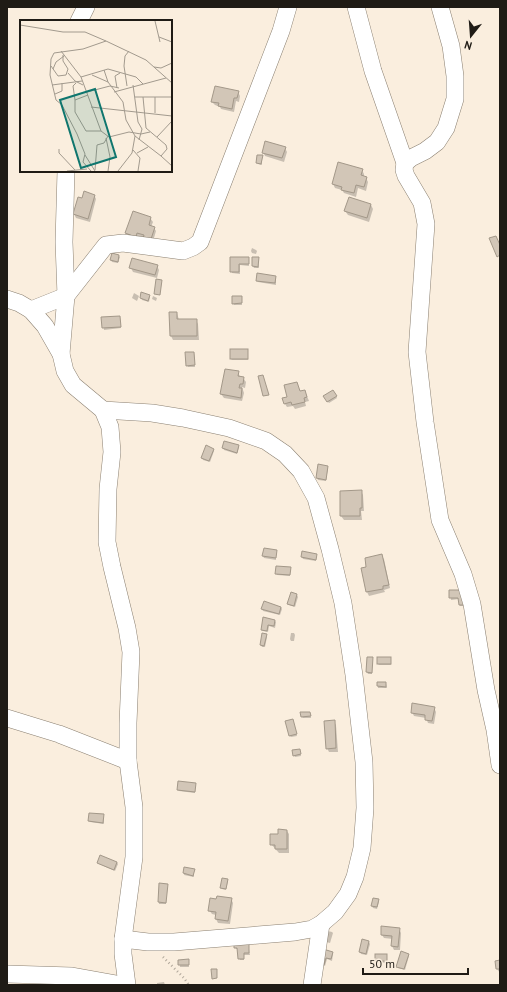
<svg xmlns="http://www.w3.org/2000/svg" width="507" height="992" viewBox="0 0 507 992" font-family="'PT Sans',sans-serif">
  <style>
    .shadow { fill: #0003 }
    .building { fill: #d2c6b7; stroke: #a39889 }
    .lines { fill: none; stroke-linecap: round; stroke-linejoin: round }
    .minor-casing { stroke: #8b8072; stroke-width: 18 }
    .path { stroke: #b1a89b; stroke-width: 2.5; stroke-dasharray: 1 3; stroke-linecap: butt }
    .minor { stroke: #fff; stroke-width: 17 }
    .inset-road { fill: none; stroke: #a29a8e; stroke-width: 1 }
    .view { fill: #0f766e; fill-opacity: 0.15; stroke: #0f766e; stroke-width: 2 }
    .inset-edge { fill: none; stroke: #1f1b15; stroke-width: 2 }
  </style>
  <rect width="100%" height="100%" fill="#faeede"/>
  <!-- shadow -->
  <g class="shadow">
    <path d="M238,92L240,96L239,102L236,101L234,112L221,109L220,107L215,105L212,102Z"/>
    <path d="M285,148L287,152L284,162L265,156L263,152Z"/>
    <path d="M262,156V165L258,164L257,162Z"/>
    <path d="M362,170L364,174V177L366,178L368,182L366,191L358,188L356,197L344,193L342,190L335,188L333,184Z"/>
    <path d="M94,195L96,199L90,222L76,218L74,214L78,198L82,200Z"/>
    <path d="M371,205L373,209L369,222L348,215L345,211Z"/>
    <path d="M150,218L153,222L151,227L154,228L156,231L152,245L144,238L139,236L138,240L129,237L127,233Z"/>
    <path d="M252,248L256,250L257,251L256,254L252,253L251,251Z"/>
    <path d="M119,256L120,257L118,263L112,262L111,260Z"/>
    <path d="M231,258H248L249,266L240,265V274L232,273Z"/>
    <path d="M258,258L259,268H254L253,266Z"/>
    <path d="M157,266L159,270L157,278L133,272L131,268Z"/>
    <path d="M276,277V285L258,282L257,281Z"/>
    <path d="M134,293L139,296L137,301L132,298Z"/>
    <path d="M150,296V297L149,302L142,300L141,298Z"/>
    <path d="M153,296L157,298L156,301L152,299Z"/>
    <path d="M241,297L242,305H234L233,303Z"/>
    <path d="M170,313H177L179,320H196L198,324L199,340H173L171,336Z"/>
    <path d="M102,318L120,319L121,328L104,330Z"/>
    <path d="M248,351V360H232L231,359Z"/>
    <path d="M194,353L195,367H188L187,365Z"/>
    <path d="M225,370L238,372L240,377L243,378L246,382L245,388L242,387L244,393L242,401L224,398L221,394Z"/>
    <path d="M297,383L300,392L305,391L309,401L305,402L306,406L295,409L293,406L287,407L285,404Z"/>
    <path d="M333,391L337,398L329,403L324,397Z"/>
    <path d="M238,446L239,447L237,454L224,450L223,448Z"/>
    <path d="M214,450V451L210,462L203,460L202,458Z"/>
    <path d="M319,465L327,466L328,468L326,481L318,480L317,478Z"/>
    <path d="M361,491L363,495L364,511H361L362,520H344L341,516V492Z"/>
    <path d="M276,551V560L264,558L263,556Z"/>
    <path d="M316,555V561L303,559L302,557Z"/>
    <path d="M381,556L384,559L390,588L384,590L385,592L369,596L367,592L362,569L368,568Z"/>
    <path d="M290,568V576L277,575L276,573Z"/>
    <path d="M450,591H466L467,606H460L459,599L451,600Z"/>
    <path d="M297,595L298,597L295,607L289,605L288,603Z"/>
    <path d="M281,607L282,609L280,615L263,611L262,609Z"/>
    <path d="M264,619L275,621L276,622L275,628L269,626L268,632L263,631L262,630Z"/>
    <path d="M291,633H294L295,635L294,641H291L290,639Z"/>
    <path d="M266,635L267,637L265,647H262L261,645Z"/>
    <path d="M372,658V674H368L367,672Z"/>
    <path d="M390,658L391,665H379L378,664Z"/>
    <path d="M378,683H386L387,688H378Z"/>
    <path d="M434,708L436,712L434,724L428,723L426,718L414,716L412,712Z"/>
    <path d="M310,713L311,718H303L302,717Z"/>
    <path d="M293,722L297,736L291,737L290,736Z"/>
    <path d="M334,722L336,725L338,752H329L327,748Z"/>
    <path d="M300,750L301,756L295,757L294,755Z"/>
    <path d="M195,784V793L179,791L178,790Z"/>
    <path d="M103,815L104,824L90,822L89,821Z"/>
    <path d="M287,831L289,834V853H279L271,844L279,835Z"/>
    <path d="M117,862L118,864L115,871L99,864L98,863Z"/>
    <path d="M185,868L194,870V877L184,875Z"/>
    <path d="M227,879L228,881L226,890L222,889L221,888Z"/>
    <path d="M167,885L166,904H159V902Z"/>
    <path d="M231,899L233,903L230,924L218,923L216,919V915L212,914L209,910L217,900Z"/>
    <path d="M378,900L379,902L377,909L373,908L372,906Z"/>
    <path d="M399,929L401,933L400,950H394L392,946L393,939L384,938L382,935Z"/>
    <path d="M324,930L332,932L333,933L330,943L323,941Z"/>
    <path d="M363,941L369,942L370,944L367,955L361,954L360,952Z"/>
    <path d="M248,943L250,955H244V960H240L238,949H236L235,947Z"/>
    <path d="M323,950L332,953L333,954L332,961L327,959L325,966L321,965Z"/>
    <path d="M387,955V963L377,962L376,960Z"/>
    <path d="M408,955L409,956L405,970L398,968L397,966Z"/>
    <path d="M179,960H188L189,967H180Z"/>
    <path d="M496,961H500V973L497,969Z"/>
    <path d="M164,982L165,985H157V983Z"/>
  </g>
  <!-- building -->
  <g class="building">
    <path d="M215,86L239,91L237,98H234L232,109L218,106L219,103L211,102Z"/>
    <path d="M265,141L286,147L282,158L262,153Z"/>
    <path d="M257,155H263L261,164L256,163Z"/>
    <path d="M338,162L363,169L361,175L367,177L364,187L356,185L354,193L341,190L342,187L332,184Z"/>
    <path d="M84,191L95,195L88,219L73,214L78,197L82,198Z"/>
    <path d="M349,197L371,204L367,218L344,211Z"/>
    <path d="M133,211L151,217L149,225L155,227L150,242L143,239L144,235L137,233L136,237L125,233Z"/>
    <path d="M496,236L500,245V255L497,257L489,238Z"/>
    <path d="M112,253L119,255L118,262L110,260Z"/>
    <path d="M230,257H249V264H239V272H230Z"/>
    <path d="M252,257H259L258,267L252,266Z"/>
    <path d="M132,258L158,265L155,275L129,268Z"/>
    <path d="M257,273L276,276L275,283L256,281Z"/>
    <path d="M156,279L162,280L160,295L154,294Z"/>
    <path d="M141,292L150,295L148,301L140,298Z"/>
    <path d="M232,296H242V303L232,304Z"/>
    <path d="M169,312H177V319H197V336H170Z"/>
    <path d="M120,316L121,327L102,328L101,317Z"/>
    <rect x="230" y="349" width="18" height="10"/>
    <path d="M185,352H194L195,365L186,366Z"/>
    <path d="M225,369L239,371L238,376L244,377L243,384H240L239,388H242L241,398L220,394Z"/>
    <path d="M263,375L269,395L263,396L258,376Z"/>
    <path d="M297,382L300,391L305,390L307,397L304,398L305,402L292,405L291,402L284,404L282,398L287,397L284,385Z"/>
    <path d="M333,390L337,396L327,402L323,396Z"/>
    <path d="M224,441L239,445L237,453L222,448Z"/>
    <path d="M206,445L214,449L209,461L201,458Z"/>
    <path d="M318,464L328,466L326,480L316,478Z"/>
    <path d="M362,490V508H360V516H340V491Z"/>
    <path d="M264,548L277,550L276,558L262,556Z"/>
    <path d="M302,551L317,554L316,560L301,557Z"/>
    <path d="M382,554L389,585L383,586V589L366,592L361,568L366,567L365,558Z"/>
    <path d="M276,566L291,567L290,575L275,574Z"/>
    <path d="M449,590H467V605H459L458,598H449Z"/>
    <path d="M291,592L297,594L294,606L287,604Z"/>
    <path d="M264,601L281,607L279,614L261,609Z"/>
    <path d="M263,617L275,620L274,626L268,625L267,631L261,630Z"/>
    <path d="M262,633L267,634L264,646L260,645Z"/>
    <path d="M367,657H373L372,673L366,672Z"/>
    <rect x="377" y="657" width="14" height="7"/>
    <path d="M377,682H386V687L377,686Z"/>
    <path d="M412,703L435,707L432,721L425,720V715L411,713Z"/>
    <path d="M300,712H310L311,716L301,717Z"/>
    <path d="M293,719L297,734L289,736L285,721Z"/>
    <path d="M335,720L336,748L326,749L324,721Z"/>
    <path d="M300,749L301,754L293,756L292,750Z"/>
    <path d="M178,781L196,783L195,792L177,790Z"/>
    <path d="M89,813L104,814L103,823L88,821Z"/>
    <path d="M278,829L287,830V849H275V845H270V834H278Z"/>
    <path d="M100,855L117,862L114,870L97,863Z"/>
    <path d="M184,867L195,869L193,876L183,873Z"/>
    <path d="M222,878L228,879L226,889L220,888Z"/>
    <path d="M159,883L168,884L166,903L158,902Z"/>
    <path d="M217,896L232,898L228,921L215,919L216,912L208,911L210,898L216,899Z"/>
    <path d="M373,898L379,899L377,907L371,906Z"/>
    <path d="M381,926L400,928L398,947L391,946L392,936L381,935Z"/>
    <path d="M362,939L369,941L366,954L359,952Z"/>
    <path d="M249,942V953H244V959H238L237,948H234V943Z"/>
    <path d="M323,949L333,952L331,959L326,958L324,965L319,964Z"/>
    <path d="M401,951L409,954L404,969L396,967Z"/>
    <rect x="375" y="954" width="12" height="7"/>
    <path d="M189,959V965H178V960Z"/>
    <path d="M500,960V969H496L495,961Z"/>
    <path d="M211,969H217V978L212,979Z"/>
  </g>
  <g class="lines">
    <defs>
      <g id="minor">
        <path d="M356,7L373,71L405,163"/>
        <path d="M440,7L451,46L455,76V99L446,128L437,142L425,151L411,158L405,163L404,170L406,176L422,203L426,224L417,352L425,422L440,520L463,574L472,604L486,690L495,730L500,765"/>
        <path d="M79,21L86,7"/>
        <path d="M7,299L19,303L31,310L45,326L61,354L65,371L73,385L103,410L110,427L112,452L108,489L107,542L112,567L127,628L131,652L128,723V761L134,807V857L123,939V954L127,985"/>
        <path d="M31,310L66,296L106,245L123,243L183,251L193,247L200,242L281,31L288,7"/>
        <path d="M61,354L66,296L64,242L66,171"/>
        <path d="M103,410L152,413L183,418L229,428L266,441L285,454L301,471L316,498L330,549L343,603L354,675L364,762L365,808L362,848L355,877L348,894L335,912L321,924L312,929L295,932L174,942H148L123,939"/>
        <path d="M7,718L59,734L128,761"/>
        <path d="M7,974L72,976L122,985"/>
        <path d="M312,985L321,924"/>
      </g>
    </defs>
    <!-- minor casing -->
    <use href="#minor" class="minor-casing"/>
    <!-- path -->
    <path class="path" d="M163,957L184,978L189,985"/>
    <!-- minor -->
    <use href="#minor" class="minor"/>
  </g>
  <!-- overview -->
  <g transform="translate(20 20)">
    <rect width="152" height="152" fill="#faeede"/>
    <path class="inset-road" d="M135,1L140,22M0,5L43,12H65L86,21M139,17L152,22M41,31L61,57L81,111L89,117L109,112L121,114L130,112M31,46L38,56L46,55L48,49L43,41V35M134,47L141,48L152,43M33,49L36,42L44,36M84,50L88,62L103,82L106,100L115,116L141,136M48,53L55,61L63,65M72,55L88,62M61,57L88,49L116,57L123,64M32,65L62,61M113,65L118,102L122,109L119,120M107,66L104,46L105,36L109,31M97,68L95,56L100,53M67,72L90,66L99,68M94,72L146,58M35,74L42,71V63M68,75L55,80V92L66,111H81M115,77H152M123,77L126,108L146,125L147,129L141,136L152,146M135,77V93M55,80L53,66L56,63M71,87L152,96M137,117L152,101M86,118L90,137L88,151M39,129V133L55,150M113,130L120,138L118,151M117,133L128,127M65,135L75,151M75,150L77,125L84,123L88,116M47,151L67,149M71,151L63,142L65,134L57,114L42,85L36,80L30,55L31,39L34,33L63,29L86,21L126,40L152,63M98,151L112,133L115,116"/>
    <path class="view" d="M75,69L96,137L61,148L40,80Z"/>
    <rect width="152" height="152" class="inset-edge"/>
  </g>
  <!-- border -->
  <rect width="507" height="992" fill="none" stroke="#1f1b15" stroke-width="16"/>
  <!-- north arrow -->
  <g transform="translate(471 36) rotate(197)" stroke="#faeede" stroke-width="3" paint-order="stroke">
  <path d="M0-3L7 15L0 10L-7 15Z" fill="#1f1b15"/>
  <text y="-6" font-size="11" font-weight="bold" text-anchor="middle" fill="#1f1b15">N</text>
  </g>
  <!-- scale -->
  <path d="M363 968v6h105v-6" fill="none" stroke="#1f1b15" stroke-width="2"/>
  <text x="369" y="968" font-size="12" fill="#1f1b15" stroke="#faeede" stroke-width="3" paint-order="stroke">50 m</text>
</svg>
